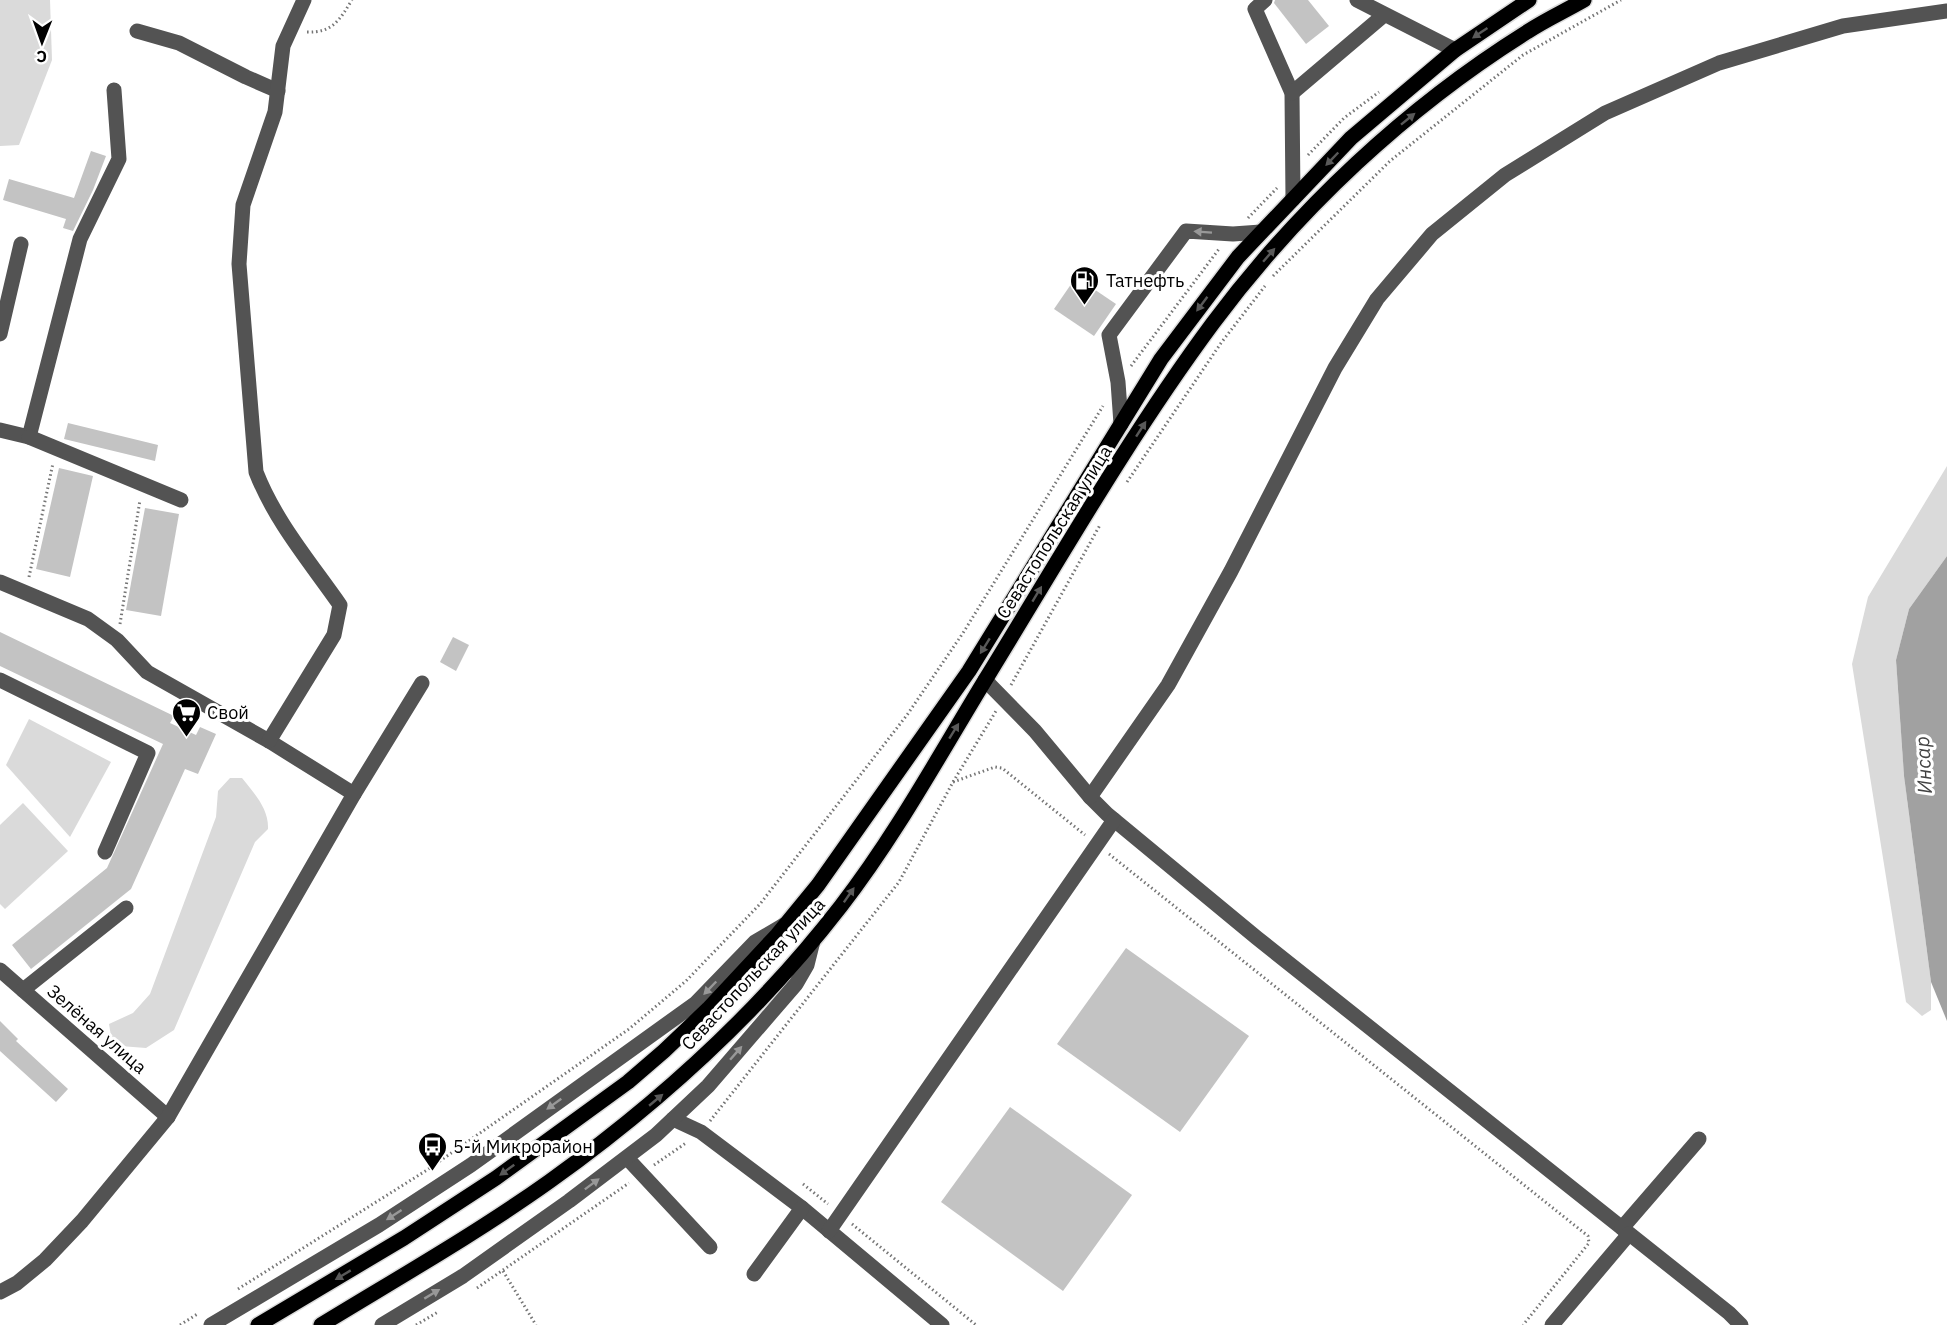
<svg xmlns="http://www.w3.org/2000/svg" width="1947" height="1325" viewBox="0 0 1947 1325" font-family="'IBM Plex Sans',sans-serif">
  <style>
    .green { fill: #dadada }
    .water { fill: #a1a1a1 }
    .building { fill: #c3c3c3 }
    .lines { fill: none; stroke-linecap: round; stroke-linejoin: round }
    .major-casing { stroke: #dbdbdb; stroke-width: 18 }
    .path { stroke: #757575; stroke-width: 3; stroke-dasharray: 1.5 3; stroke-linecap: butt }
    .minor { stroke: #535353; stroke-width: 15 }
    .major { stroke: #000; stroke-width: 15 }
    .oneway { fill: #595959 }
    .oneway2 { fill: #989898 }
    .labels { text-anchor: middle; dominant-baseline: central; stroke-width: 6; stroke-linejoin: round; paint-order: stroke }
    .poi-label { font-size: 18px; fill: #000; stroke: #fff; text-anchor: start }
    .street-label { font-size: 18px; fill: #000; stroke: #fff }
    .water-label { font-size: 20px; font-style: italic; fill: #424242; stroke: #fff }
  </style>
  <rect width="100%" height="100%" fill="#fff"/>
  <!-- green -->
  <g class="green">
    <path d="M0,0H50L52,60L19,145L0,146Z"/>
    <path d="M1947,466V556L1909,609L1896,660L1904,776L1931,982V1010L1922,1016L1906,1002L1852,664L1868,597Z"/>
    <path d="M29,719L111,762L70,837L6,765Z"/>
    <path d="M230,778H242C254,793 269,809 268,829L255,842L174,1030L146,1048L120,1046L111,1036L109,1024L133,1013L150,994L216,817L218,791Z"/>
    <path d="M23,803L68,851L5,909L0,904V825Z"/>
  </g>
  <!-- water -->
  <path class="water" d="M1947,556V1021L1931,982L1904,776L1896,660L1909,609Z"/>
  <!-- building -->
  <g class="building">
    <path d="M1275,0H1308L1329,26L1306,44L1274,3Z"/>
    <path d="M91,151L106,156L93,190L73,231L63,228L66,219L3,200L9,179L74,198Z"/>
    <path d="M1076,277L1116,304L1094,336L1054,309Z"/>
    <path d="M68,423L158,445L155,461L64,439Z"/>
    <path d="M59,468L93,476L70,577L36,569Z"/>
    <path d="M145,508L179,514L161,616L126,610Z"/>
    <path d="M0,632L174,716L170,723L196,735L200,727L216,734L198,774L185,769L131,889L31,969L12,945L107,868L163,744L0,666Z"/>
    <path d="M453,637L469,645L456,671L440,662Z"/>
    <path d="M1126,948L1249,1036L1180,1132L1057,1044Z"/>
    <path d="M0,1021L18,1039L16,1041L68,1089L56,1102L0,1051Z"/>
    <path d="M1010,1107L1132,1195L1063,1291L941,1202Z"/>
  </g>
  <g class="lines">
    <defs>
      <g id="major">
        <path d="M258,1325L404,1238L496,1178L628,1082L664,1051L708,1009L777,935L818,885L969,671L1161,359L1238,257L1351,138L1455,50L1529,0"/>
        <path d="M321,1325C398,1278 477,1233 550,1181C659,1103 759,1012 841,906C896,835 940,754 987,677C1060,558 1130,435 1213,323C1298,209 1407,107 1527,32C1545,20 1565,11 1584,0"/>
      </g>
    </defs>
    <!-- major casing -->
    <use href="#major" class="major-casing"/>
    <!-- path -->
    <g class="path">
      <path d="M307,32C333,33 340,19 352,0"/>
      <path d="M1308,155L1344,118L1379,92"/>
      <path d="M1248,218L1277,188"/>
      <path d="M1273,276L1390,161L1523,55L1621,0"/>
      <path d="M1131,366L1219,249"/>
      <path d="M1127,482L1221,343L1265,286"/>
      <path d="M29,577L53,463"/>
      <path d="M120,624L140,500"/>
      <path d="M1011,685L1100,525"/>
      <path d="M953,782L995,767L1002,768L1085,835"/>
      <path d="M1109,854L1588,1236L1589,1243L1523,1325"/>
      <path d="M710,1121L899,882L953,782L996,711"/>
      <path d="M654,1165L686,1143"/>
      <path d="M803,1184L828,1204"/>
      <path d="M852,1224L976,1325"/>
      <path d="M503,1271L536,1325"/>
      <path d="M477,1288L629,1183"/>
      <path d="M238,1289L427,1170L629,1029L686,981L760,904L907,715L963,633L1103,406"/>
      <path d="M180,1325L199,1313"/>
      <path d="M416,1325L438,1312"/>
    </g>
    <!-- minor -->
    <g class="minor">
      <path d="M1265,0L1255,9L1292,93L1293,199"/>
      <path d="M1357,0L1455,50"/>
      <path d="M137,31L179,43L246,77L278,91"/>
      <path d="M1292,93L1384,15"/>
      <path d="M0,334L21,244"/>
      <path d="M1121,424L1118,382L1109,335L1186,231L1233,234L1261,232"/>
      <path d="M0,430L29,437L80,239L119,159L114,90"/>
      <path d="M29,437L181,500"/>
      <path d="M0,582L88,619L117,640L147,672L269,741L354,794"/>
      <path d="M0,680L148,753L105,852"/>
      <path d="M985,680L1035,731L1090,797L1107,814L1257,938L1729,1313L1741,1325"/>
      <path d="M269,741L334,635L340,605C310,562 275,521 256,472L239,264L243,205L275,112L283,46L304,0"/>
      <path d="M1090,797L1168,685L1231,571L1335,368L1377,299L1432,234L1505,175L1605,113L1719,63L1843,26L1947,11"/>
      <path d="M0,970L168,1117"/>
      <path d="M23,990L126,908"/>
      <path d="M673,1119L701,1132L802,1208L942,1325"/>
      <path d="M627,1158L710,1247"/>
      <path d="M1622,1228L1699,1139"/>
      <path d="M829,1231L1114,820"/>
      <path d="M754,1274L802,1208"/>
      <path d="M0,1292L17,1283L45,1260L82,1221L168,1117L354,794L422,683"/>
      <path d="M211,1325L379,1225L471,1165L696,1003L755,942L784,925"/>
      <path d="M382,1325L463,1276L569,1201L656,1135L708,1086L796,984L807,965L813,941"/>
      <path d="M1552,1325L1629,1234"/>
    </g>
    <!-- major -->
    <use href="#major" class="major"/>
  </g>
  <!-- one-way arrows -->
  <defs><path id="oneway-solid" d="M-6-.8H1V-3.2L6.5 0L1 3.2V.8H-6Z" transform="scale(1.5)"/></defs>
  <g class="oneway">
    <use href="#oneway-solid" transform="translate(1480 33) rotate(146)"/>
    <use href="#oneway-solid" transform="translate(1408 119) rotate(-39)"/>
    <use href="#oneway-solid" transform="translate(1332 159) rotate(134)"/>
    <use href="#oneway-solid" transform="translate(1269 255) rotate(-49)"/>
    <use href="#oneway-solid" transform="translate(1202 304) rotate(127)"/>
    <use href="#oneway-solid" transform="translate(1141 429) rotate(-57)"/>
    <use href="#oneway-solid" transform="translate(1037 594) rotate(-59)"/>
    <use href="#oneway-solid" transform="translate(985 646) rotate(122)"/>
    <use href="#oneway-solid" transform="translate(954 731) rotate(-58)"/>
    <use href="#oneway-solid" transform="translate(849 895) rotate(-55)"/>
    <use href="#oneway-solid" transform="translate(656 1100) rotate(-40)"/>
    <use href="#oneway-solid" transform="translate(507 1170) rotate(144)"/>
    <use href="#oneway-solid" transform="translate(343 1275) rotate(149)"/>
  </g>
  <g class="oneway2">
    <use href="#oneway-solid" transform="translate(1203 232) rotate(-176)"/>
    <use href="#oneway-solid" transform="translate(710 988) rotate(134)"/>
    <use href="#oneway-solid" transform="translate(736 1053) rotate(-49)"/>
    <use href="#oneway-solid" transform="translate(554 1104) rotate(144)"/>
    <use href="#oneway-solid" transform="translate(592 1184) rotate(-37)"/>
    <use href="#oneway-solid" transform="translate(394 1215) rotate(147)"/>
    <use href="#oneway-solid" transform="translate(432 1294) rotate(-31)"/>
  </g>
  <!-- icons -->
  <defs>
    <symbol id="fuel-pin" viewBox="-11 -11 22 30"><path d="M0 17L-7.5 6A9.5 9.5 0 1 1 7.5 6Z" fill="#000" stroke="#fff"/><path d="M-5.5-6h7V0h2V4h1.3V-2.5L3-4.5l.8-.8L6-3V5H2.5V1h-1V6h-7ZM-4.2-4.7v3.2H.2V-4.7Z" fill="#fff"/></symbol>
    <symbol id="supermarket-pin" viewBox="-11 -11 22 30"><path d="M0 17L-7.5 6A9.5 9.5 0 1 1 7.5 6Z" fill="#000" stroke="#fff"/><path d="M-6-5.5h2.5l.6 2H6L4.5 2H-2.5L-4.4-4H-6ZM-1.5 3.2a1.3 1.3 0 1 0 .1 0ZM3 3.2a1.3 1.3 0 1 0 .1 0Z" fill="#fff"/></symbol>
    <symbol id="bus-pin" viewBox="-11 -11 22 30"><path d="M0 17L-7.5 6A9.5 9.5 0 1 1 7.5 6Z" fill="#000" stroke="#fff"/><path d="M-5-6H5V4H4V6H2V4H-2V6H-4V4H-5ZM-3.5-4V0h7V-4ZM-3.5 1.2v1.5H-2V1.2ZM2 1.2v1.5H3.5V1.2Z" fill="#fff"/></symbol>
  </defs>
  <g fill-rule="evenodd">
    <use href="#fuel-pin" x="1068" y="264" width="33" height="45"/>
    <use href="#supermarket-pin" x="170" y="696" width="33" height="45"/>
    <use href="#bus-pin" x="416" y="1130" width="33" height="45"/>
  </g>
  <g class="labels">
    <!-- poi labels -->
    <g class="poi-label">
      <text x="1106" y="280">Татнефть</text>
      <text x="207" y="712">Свой</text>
      <text x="453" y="1146">5-й Микрорайон</text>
    </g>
    <!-- street labels -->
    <g class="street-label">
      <text transform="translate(1054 532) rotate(-58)">Севастопольская улица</text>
      <text transform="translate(753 974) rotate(-47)">Севастопольская улица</text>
      <text transform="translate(97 1029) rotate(41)">Зелёная улица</text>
    </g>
    <!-- water labels -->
    <g class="water-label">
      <text transform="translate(1923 765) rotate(-93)">Инсар</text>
    </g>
  </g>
  <!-- north arrow -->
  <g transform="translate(42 42) rotate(181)" stroke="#ffffff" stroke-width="4.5" paint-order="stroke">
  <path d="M0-4.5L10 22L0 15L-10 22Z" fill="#000000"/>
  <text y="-9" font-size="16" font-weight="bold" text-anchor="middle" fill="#000000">С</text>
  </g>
</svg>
